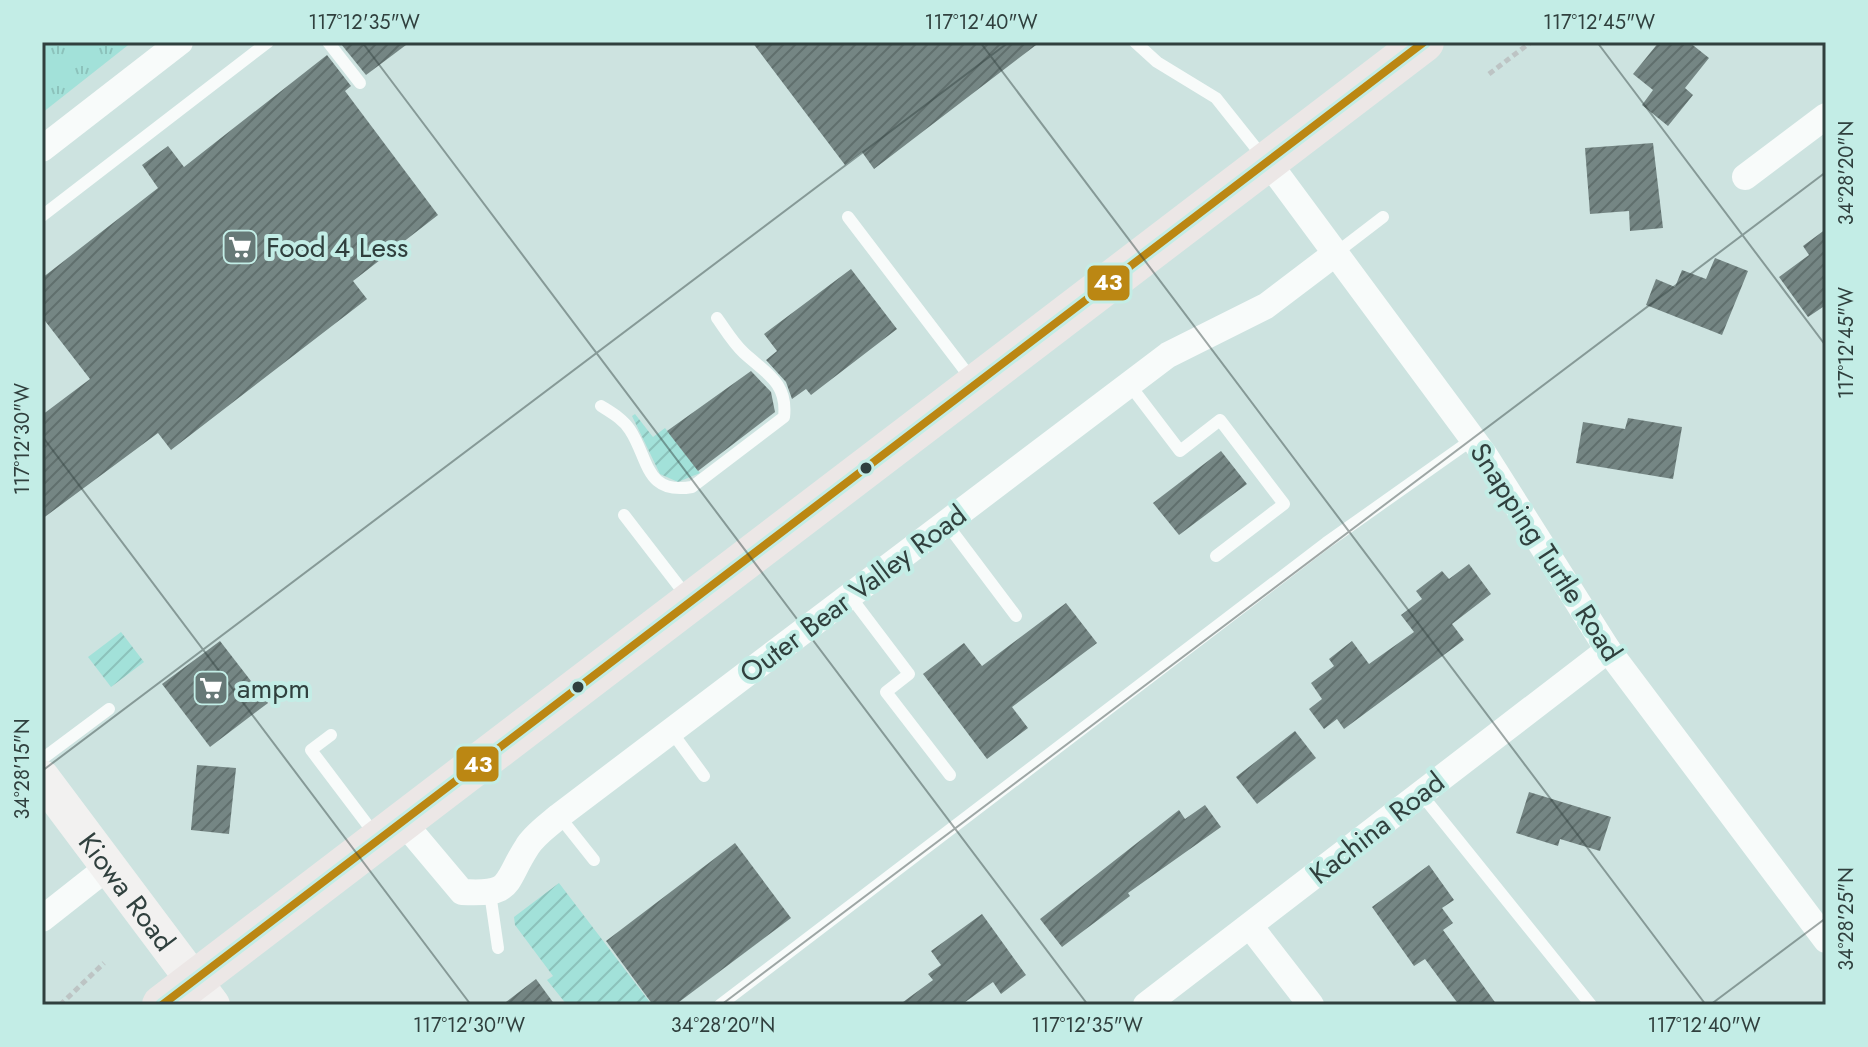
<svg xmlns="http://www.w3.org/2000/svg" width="1868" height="1047" viewBox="0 0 1868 1047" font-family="Jost,sans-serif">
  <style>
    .grass { fill: url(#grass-tufts) }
    .garden { fill: url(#garden-furrows) }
    .building { fill: url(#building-hatch) }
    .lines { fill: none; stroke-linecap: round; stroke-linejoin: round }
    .path { stroke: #bdc4c4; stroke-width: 5; stroke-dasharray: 6 4; stroke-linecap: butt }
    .lane { stroke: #f8fbfa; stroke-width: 12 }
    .street { stroke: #f8fbfa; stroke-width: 26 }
    .secondary { stroke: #f2f1f0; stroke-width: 36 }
    .primary { stroke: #ece7e6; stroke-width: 40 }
    .bus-1-casing { stroke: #c3ede6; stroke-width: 14 }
    .bus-1 { stroke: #bb8713; stroke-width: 8 }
    .ticks { fill: none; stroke: #30403e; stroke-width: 2; stroke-opacity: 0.45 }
    .bus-dot { fill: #30403e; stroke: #c3ede6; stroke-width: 3 }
    .labels { text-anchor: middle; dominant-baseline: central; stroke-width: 8; stroke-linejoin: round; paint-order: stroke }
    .poi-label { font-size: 28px; fill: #30403e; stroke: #c3ede6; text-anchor: start }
    .street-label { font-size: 28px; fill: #30403e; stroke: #c3ede6 }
    .line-badge { stroke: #c3ede6; stroke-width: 3 }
    .badge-label { font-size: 22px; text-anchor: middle; font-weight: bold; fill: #fff }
    .neatline { fill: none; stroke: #30403e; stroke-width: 3 }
    .ticks-label { font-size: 20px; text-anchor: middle; fill: #30403e }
  </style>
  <defs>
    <pattern id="grass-tufts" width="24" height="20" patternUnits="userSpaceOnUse" patternTransform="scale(2)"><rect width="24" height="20" fill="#a2e1d9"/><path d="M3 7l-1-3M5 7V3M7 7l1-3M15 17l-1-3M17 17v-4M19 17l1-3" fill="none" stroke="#8cc2bb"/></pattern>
    <pattern id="garden-furrows" width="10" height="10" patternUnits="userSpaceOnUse" patternTransform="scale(2)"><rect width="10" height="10" fill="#a2e1d9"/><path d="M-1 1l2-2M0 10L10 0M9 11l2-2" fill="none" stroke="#8cc2bb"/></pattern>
    <pattern id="building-hatch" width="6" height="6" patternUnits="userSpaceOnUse" patternTransform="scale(2)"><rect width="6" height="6" fill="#758684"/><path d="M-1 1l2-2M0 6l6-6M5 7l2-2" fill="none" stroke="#606f6d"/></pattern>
  </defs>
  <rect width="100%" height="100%" fill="#cde3e0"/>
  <!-- grass -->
  <path class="grass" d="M42,42H132L42,113Z"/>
  <!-- garden -->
  <g class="garden">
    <path d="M635,414L653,437L665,428L700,473L678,482L660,474L632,416Z"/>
    <path d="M121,632L144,662L111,687L88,657Z"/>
    <path d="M559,883L652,1005H567L547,980L553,976L515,925L514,917Z"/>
  </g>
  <!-- building -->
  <g class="building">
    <path d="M343,42H410L366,75L341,44Z"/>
    <path d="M752,42H1040L874,169L862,152L845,165Z"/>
    <path d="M1659,42H1689L1709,58L1685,88L1693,95L1668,126L1642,105L1653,90L1633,74Z"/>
    <path d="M327,55L351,86L345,91L438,215L353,281L367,299L171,450L158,433L42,519V415L90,379L42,317V278L158,188L142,165L168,146L184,167Z"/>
    <path d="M1653,143L1663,228L1630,231L1629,211L1590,214L1585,148Z"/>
    <path d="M1826,229V305L1808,317L1779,277L1809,255L1803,246Z"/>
    <path d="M1715,258L1748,271L1722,335L1646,305L1656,279L1675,287L1682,270L1706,279Z"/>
    <path d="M851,269L897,329L811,395L806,389L792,399L786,382L766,360L777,351L764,334Z"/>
    <path d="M751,371L771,392L775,412L698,471L667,431Z"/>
    <path d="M1628,418L1682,427L1673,479L1576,463L1583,422L1625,429Z"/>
    <path d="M1221,451L1247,484L1179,535L1153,503Z"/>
    <path d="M1469,564L1491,594L1452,624L1464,640L1344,729L1337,719L1324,729L1309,709L1322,699L1311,683L1334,666L1329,659L1352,641L1369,664L1414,632L1401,615L1422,599L1416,591L1442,571L1449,579Z"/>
    <path d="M1066,603L1097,643L1012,707L1028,728L987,759L923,674L964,643L982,666Z"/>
    <path d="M220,641L268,703L210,747L162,684Z"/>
    <path d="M1295,731L1316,758L1257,804L1236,777Z"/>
    <path d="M197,765L236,768L229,834L191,830Z"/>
    <path d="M1529,792L1611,817L1600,851L1560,839L1558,846L1516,833Z"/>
    <path d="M1205,805L1221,827L1128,893L1130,896L1062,947L1040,919L1179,810L1185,819Z"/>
    <path d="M735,843L791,918L675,1005H653L606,941Z"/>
    <path d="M1429,865L1454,900L1442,908L1453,923L1443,930L1497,1005H1459L1425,959L1414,966L1372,907Z"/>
    <path d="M982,914L1026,975L1001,994L993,982L961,1005H899L933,980L928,974L941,965L931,951Z"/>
    <path d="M536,979L555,1005H502Z"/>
  </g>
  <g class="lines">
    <!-- path -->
    <g class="path">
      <path d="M1489,74L1531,42"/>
      <path d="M60,1005L104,963"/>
    </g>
    <!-- lane -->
    <g class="lane">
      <path d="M328,42L360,83"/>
      <path d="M1135,42L1157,62L1216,98L1263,157"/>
      <path d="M42,216L268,42"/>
      <path d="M848,217L973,381"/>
      <path d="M1336,253L1383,217"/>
      <path d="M1129,384L1180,451L1220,420L1284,504L1216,556"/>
      <path d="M601,406C612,413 623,419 630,430C649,459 645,495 692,487L784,417C788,383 766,373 744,353C733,343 725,329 717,318"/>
      <path d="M624,515L688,598"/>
      <path d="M946,523L1016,616"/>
      <path d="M850,596L909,674L886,692L950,775"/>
      <path d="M671,731L704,776"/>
      <path d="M331,735L311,750L376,836"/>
      <path d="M42,759L109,709"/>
      <path d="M1421,794L1591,1005"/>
      <path d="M559,816L594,860"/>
      <path d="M490,893L498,948"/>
      <path d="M720,1005L1326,543L1473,439"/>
    </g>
    <!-- street -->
    <g class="street">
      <path d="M42,149L180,42"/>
      <path d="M1268,162L1484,454L1608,650L1826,940"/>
      <path d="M1745,177L1826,116"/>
      <path d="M404,823L462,892C514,895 503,884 527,847C534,835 549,825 559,816L1168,355L1266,306L1336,253"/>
      <path d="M42,919L108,867"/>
      <path d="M1250,926L1311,1005"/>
      <path d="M1146,1005L1608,650"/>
    </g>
    <!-- secondary -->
    <path class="secondary" id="s1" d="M42,778L212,1005"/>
    <!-- primary -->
    <path class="primary" d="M162,1005L1424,42"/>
    <defs>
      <path id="bus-1" d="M162,1005L1424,42"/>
    </defs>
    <!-- bus-1 casing -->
    <use href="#bus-1" class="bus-1-casing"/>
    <!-- bus-1 -->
    <use href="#bus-1" class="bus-1"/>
  </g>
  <!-- ticks -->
  <path class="ticks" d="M362,42L1088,1005M980,42L1706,1005M1597,42L1826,346M42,436L471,1005M42,771L1009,42M721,1005L1826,172M1710,1005L1826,918"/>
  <!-- icons -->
  <defs>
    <symbol id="supermarket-square" viewBox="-11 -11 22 22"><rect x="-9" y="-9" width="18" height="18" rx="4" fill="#677977" stroke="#c3ede6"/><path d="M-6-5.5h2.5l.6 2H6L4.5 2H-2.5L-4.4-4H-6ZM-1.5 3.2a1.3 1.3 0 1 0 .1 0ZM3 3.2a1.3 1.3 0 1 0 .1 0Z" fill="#fff"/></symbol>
  </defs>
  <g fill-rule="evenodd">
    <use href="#supermarket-square" x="220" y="227" width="40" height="40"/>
    <use href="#supermarket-square" x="191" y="668" width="40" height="40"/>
  </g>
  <!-- markers -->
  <g class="bus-dot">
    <circle cx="866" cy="468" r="7"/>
    <circle cx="578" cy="687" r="7"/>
  </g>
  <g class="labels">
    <!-- poi labels -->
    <g class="poi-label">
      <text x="266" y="247">Food 4 Less</text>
      <text x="237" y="688">ampm</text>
    </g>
    <!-- street labels -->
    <g class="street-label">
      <text transform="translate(1546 552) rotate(57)">Snapping Turtle Road</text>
      <text transform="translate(853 594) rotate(-37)">Outer Bear Valley Road</text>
      <text transform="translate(1377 828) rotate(-38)">Kachina Road</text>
      <text stroke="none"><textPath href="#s1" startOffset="142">Kiowa Road</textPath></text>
    </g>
  </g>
  <g class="line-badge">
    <rect x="1086" y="264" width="45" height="38" rx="8" fill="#bb8713"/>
    <rect x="455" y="745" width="45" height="38" rx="8" fill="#bb8713"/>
  </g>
  <g class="badge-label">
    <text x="1108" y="290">43</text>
    <text x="478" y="772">43</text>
  </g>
  <!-- border -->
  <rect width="1868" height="1047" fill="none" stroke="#c3ede6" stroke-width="88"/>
  <rect x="44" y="44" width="1780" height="959" class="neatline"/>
  <g class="ticks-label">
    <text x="364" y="29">117°12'35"W</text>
    <text x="981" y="29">117°12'40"W</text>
    <text x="1599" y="29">117°12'45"W</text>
    <text transform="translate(1846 173) rotate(-90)" y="7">34°28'20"N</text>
    <text transform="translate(1846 343) rotate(-90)" y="7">117°12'45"W</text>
    <text transform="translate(22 439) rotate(-90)" y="7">117°12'30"W</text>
    <text transform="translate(22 769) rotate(-90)" y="7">34°28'15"N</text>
    <text transform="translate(1846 919) rotate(-90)" y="7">34°28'25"N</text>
    <text x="469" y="1032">117°12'30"W</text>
    <text x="723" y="1032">34°28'20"N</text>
    <text x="1087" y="1032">117°12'35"W</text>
    <text x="1704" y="1032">117°12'40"W</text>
  </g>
</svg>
